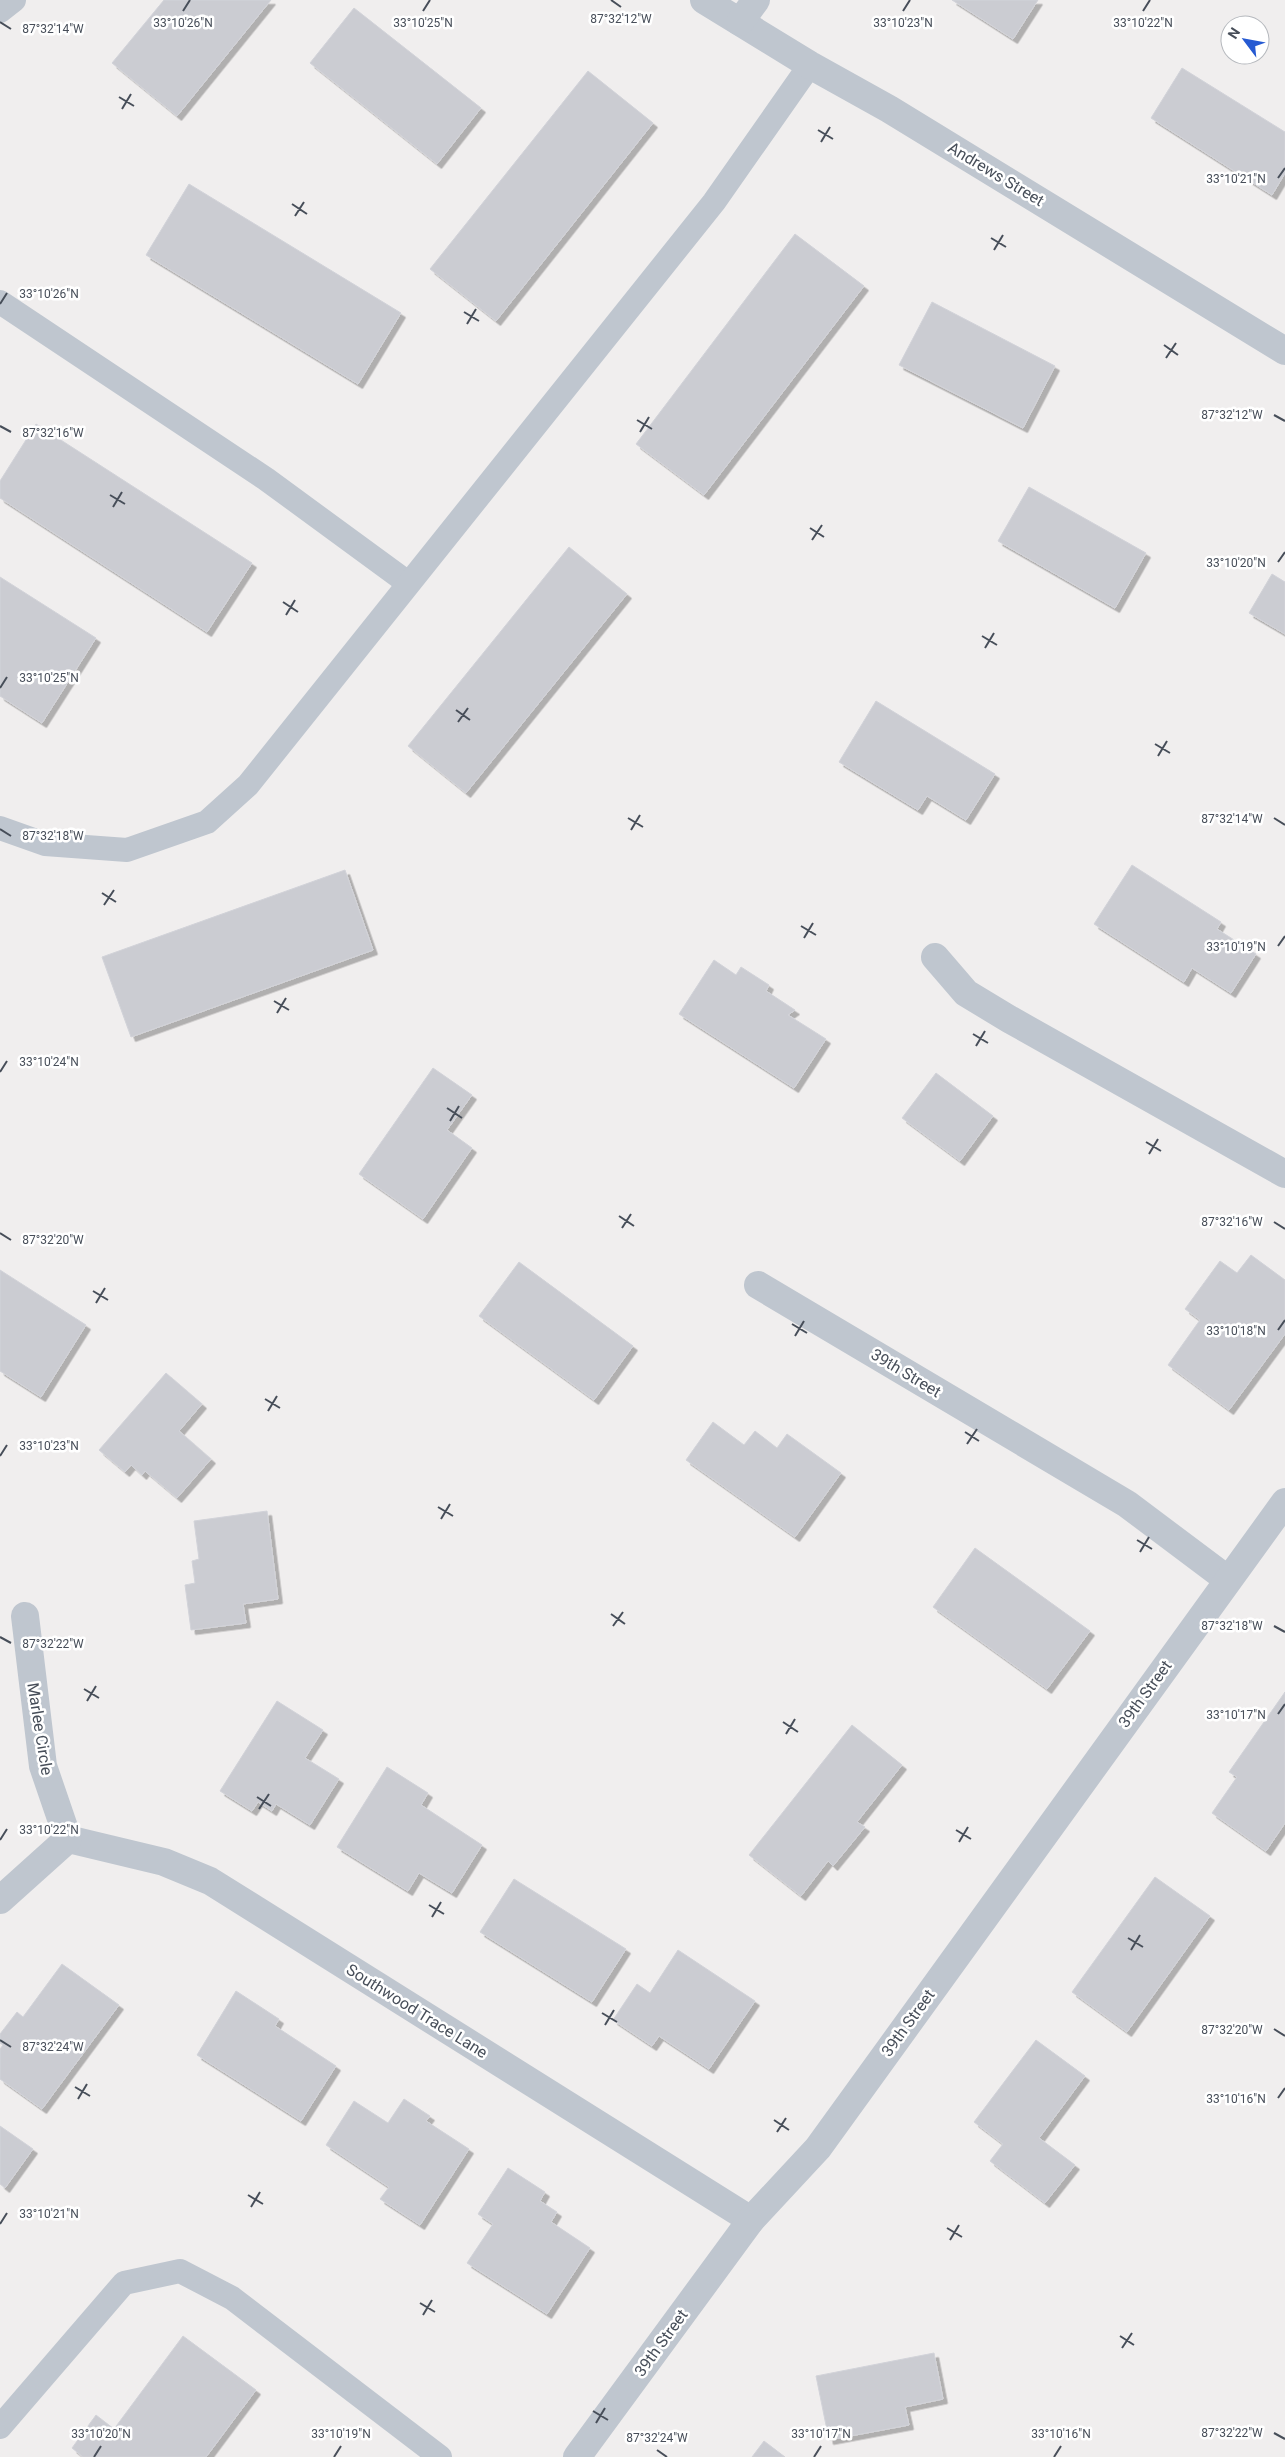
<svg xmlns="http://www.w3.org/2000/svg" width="1285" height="2457" viewBox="0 0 1285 2457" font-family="Roboto,sans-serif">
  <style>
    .building { fill: #cbccd2; stroke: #d2d3d9; filter: url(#shadow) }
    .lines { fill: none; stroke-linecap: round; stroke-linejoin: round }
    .service { stroke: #bfc6cf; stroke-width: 24 }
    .minor { stroke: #bfc6cf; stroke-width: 28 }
    .ticks { fill: none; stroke: #474e59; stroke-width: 2 }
    .labels { text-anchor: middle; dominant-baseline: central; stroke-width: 5; stroke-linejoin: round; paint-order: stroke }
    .street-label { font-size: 16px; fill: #474e59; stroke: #fff }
    .ticks-label { font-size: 12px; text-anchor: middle; fill: #474e59; stroke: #fff; stroke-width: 5; stroke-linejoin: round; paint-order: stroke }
  </style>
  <defs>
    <filter id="shadow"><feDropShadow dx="4.5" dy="4.5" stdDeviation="0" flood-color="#0004"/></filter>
  </defs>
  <rect width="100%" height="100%" fill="#f0eeee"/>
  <!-- building -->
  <g class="building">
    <path d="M164,0H271L177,116L112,63Z"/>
    <path d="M952,0H1038L1013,39Z"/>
    <path d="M354,8L481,108L437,164L310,63Z"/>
    <path d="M1182,68L1285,132V173L1272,195L1151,118Z"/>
    <path d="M588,71L653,123L496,321L430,269Z"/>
    <path d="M189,184L401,313L358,384L146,255Z"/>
    <path d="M795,234L864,286L704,495L636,444Z"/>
    <path d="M932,302L1055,366L1023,428L899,365Z"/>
    <path d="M36,424L252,563L207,632L0,498V481Z"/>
    <path d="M1029,487L1146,553L1115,608L998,541Z"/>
    <path d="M569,547L627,594L466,793L408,746Z"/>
    <path d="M1272,574L1285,582V634L1249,613Z"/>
    <path d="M0,577L96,638L42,723L0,696Z"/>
    <path d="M876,701L995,774L966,820L927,796L918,810L839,762Z"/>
    <path d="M1132,865L1221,922L1217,929L1256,954L1231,993L1192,968L1184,982L1094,924Z"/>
    <path d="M345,870L373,950L131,1037L102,957Z"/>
    <path d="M714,960L736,975L741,967L769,985L766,991L795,1010L788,1015L826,1039L794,1088L679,1014Z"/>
    <path d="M433,1068L472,1095L447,1130L472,1148L423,1219L359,1174Z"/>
    <path d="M936,1073L993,1116L960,1161L902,1118Z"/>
    <path d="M1251,1255L1285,1280V1334L1229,1410L1168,1365L1200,1320L1185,1309L1220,1261L1237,1273Z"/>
    <path d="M519,1262L633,1346L594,1400L479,1316Z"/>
    <path d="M0,1270L86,1325L41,1397L0,1371Z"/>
    <path d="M166,1373L202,1404L179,1431L211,1459L177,1498L145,1471L142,1475L131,1465L125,1472L99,1450Z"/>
    <path d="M713,1422L744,1445L755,1431L777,1448L787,1434L841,1473L795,1537L686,1460Z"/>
    <path d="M267,1511L278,1599L243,1604L246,1623L191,1630L185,1585L195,1583L192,1561L199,1559L194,1521Z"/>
    <path d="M975,1548L1090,1631L1047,1689L933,1607Z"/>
    <path d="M1285,1692V1823L1266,1851L1212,1813L1237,1777L1229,1772Z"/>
    <path d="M277,1701L323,1730L305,1758L339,1779L310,1825L276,1804L272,1811L258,1802L252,1811L220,1791Z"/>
    <path d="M852,1725L902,1765L857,1822L865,1827L833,1866L828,1861L801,1896L749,1855Z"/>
    <path d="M387,1767L428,1793L421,1805L482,1845L452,1893L419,1873L408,1891L337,1847Z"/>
    <path d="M1155,1877L1210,1916L1127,2032L1072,1992Z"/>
    <path d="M514,1879L626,1949L592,2002L480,1932Z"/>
    <path d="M678,1950L755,2001L709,2069L659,2036L652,2046L613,2020L637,1984L650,1993Z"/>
    <path d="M62,1964L119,2005L42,2109L0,2079V2049L3,2045L0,2043V2034L17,2012L23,2017Z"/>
    <path d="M236,1991L279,2019L275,2026L336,2066L301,2121L197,2055Z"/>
    <path d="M1036,2040L1085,2076L1039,2138L1075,2165L1045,2203L990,2161L1003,2144L974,2122Z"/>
    <path d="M404,2099L430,2116L426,2121L469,2149L420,2225L380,2199L389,2187L326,2145L354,2101L388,2123Z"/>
    <path d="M0,2126L33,2149L5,2188L0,2184Z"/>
    <path d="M508,2168L545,2192L540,2201L557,2212L551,2222L590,2248L547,2314L467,2263L493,2224L478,2214Z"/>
    <path d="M183,2336L256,2390L206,2457H83L72,2448L96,2415L114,2429Z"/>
    <path d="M934,2353L943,2399L905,2407L909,2425L829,2440L816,2376Z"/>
    <path d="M764,2441L785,2457H752Z"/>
  </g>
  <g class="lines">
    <!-- service -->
    <g class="service">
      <path d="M0,11L14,0"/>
      <path d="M0,302L266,479L408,583"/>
      <path d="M0,828L45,844L127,850L207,822L248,785L714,202L810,65"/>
      <path d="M0,2427L124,2283L180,2271L232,2298L440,2457"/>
    </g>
    <!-- minor -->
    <g class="minor">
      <path d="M704,0L810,65L889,109L1285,351"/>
      <path d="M740,22L756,0"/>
      <path d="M935,957L966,993L1009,1019L1285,1174"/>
      <path d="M758,1285L1127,1504L1227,1579"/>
      <path d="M25,1616L43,1766L68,1839"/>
      <path d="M68,1839L164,1862L210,1881L751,2220"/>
      <path d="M0,1900L68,1839"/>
      <path d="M577,2457L751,2220L818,2148L1285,1502"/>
    </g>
  </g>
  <!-- ticks -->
  <path class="ticks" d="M611,0L621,7M183,11L190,0M423,11L430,0M903,11L910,0M1143,11L1150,0M0,22L11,29M119,97L134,106M122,109L131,94M818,130L833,139M821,142L830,127M1278,178L1285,168M292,204L307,214M295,216L304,202M991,238L1006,247M994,250L1003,235M0,304L7,293M464,312L479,321M467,324L476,309M1164,345L1178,355M1166,358L1176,343M1274,415L1285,421M637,420L652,429M0,426L11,432M640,432L649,417M110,495L125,504M113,507L122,492M810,528L824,537M812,540L822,525M1278,562L1285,552M283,602L298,612M286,615L295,600M982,636L997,645M985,648L994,633M0,688L7,677M456,710L470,720M458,722L468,708M1155,744L1170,753M1158,756L1167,741M628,818L643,827M1274,818L1285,825M0,829L11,836M631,830L640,815M102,893L116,902M104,905L114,890M801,926L816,935M804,938L813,923M1278,946L1285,936M274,1001L289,1010M277,1013L286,998M973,1034L988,1043M976,1046L985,1031M0,1072L7,1061M447,1108L462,1118M450,1121L459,1106M1146,1142L1161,1151M1149,1154L1158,1139M619,1216L634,1226M1274,1222L1285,1229M622,1228L631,1214M0,1233L11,1240M93,1291L108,1300M96,1303L105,1288M792,1324L807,1333M1278,1330L1285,1320M795,1336L804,1321M265,1399L280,1408M268,1411L277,1396M965,1432L979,1441M967,1444L977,1429M0,1456L7,1445M438,1507L453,1516M441,1519L450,1504M1137,1540L1152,1549M1140,1552L1149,1537M611,1614L625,1624M613,1626L623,1612M1274,1626L1285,1632M0,1637L11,1643M84,1689L99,1698M87,1701L96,1686M1278,1714L1285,1704M783,1722L798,1732M786,1734L795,1719M257,1797L271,1806M259,1809L269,1794M956,1830L971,1839M0,1840L7,1829M959,1842L968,1827M429,1905L444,1914M432,1917L441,1902M1128,1938L1143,1947M1131,1950L1140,1935M602,2013L617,2022M605,2025L614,2010M1274,2029L1285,2036M0,2040L11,2047M75,2087L90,2096M1278,2098L1285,2088M78,2099L87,2084M774,2120L789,2130M777,2132L786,2118M248,2195L263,2204M251,2207L260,2192M0,2224L7,2213M947,2228L962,2237M950,2240L959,2225M420,2303L435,2312M423,2315L432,2300M1120,2336L1134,2345M1122,2348L1132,2333M593,2411L608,2420M596,2423L605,2408M1274,2433L1285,2439M657,2450L667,2457M94,2457L101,2446M334,2457L341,2446M814,2457L821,2446M1054,2457L1061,2446"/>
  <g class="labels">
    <!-- street labels -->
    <g class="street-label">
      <text transform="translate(996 174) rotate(31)">Andrews Street</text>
      <text transform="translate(906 1373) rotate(31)">39th Street</text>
      <text transform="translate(1145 1694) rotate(-54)">39th Street</text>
      <text transform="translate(40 1729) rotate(81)">Marlee Circle</text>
      <text transform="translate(417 2011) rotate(32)">Southwood Trace Lane</text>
      <text transform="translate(908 2023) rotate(-54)">39th Street</text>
      <text transform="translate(661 2343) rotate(-54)">39th Street</text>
    </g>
  </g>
  <g class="ticks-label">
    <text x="621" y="23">87°32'12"W</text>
    <text x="183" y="27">33°10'26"N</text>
    <text x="423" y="27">33°10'25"N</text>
    <text x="903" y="27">33°10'23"N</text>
    <text x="1143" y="27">33°10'22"N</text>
    <text x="53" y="33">87°32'14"W</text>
    <text x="1236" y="183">33°10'21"N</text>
    <text x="49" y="298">33°10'26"N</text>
    <text x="1232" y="419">87°32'12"W</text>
    <text x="53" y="437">87°32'16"W</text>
    <text x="1236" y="567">33°10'20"N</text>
    <text x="49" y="682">33°10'25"N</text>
    <text x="1232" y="823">87°32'14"W</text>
    <text x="53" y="840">87°32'18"W</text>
    <text x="1236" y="951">33°10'19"N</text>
    <text x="49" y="1066">33°10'24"N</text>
    <text x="1232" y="1226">87°32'16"W</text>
    <text x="53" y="1244">87°32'20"W</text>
    <text x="1236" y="1335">33°10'18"N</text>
    <text x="49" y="1450">33°10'23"N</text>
    <text x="1232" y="1630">87°32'18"W</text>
    <text x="53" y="1648">87°32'22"W</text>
    <text x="1236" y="1719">33°10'17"N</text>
    <text x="49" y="1834">33°10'22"N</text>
    <text x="1232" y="2034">87°32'20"W</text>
    <text x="53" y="2051">87°32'24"W</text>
    <text x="1236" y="2103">33°10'16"N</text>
    <text x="49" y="2218">33°10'21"N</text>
    <text x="1232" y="2437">87°32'22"W</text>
    <text x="101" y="2438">33°10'20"N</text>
    <text x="341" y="2438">33°10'19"N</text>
    <text x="821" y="2438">33°10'17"N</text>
    <text x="1061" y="2438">33°10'16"N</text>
    <text x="657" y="2442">87°32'24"W</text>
  </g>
  <!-- north arrow -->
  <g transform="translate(1245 40) rotate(302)"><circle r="24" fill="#ffffff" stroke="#b5b8bd"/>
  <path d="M0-4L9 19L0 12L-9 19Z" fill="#265ad2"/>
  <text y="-8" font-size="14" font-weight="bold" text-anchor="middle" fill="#474e59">N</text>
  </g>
</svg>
